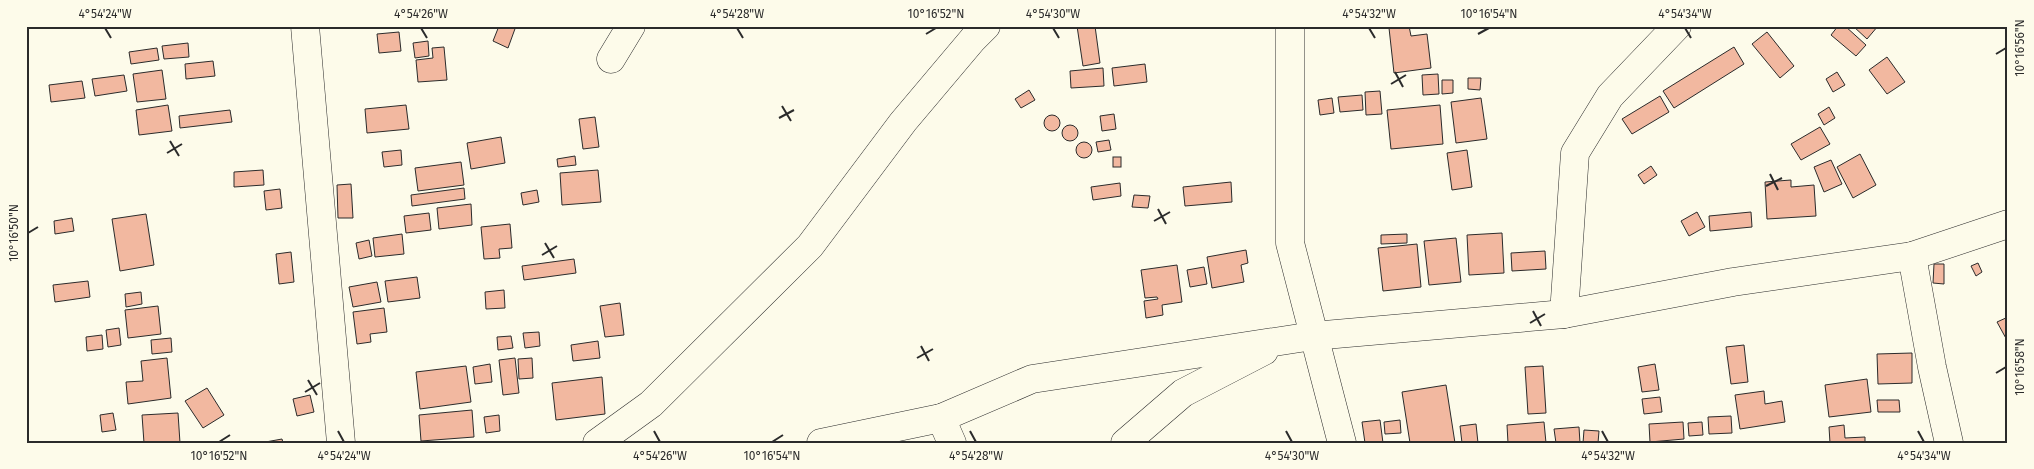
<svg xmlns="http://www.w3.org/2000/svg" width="2034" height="469" viewBox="0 0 2034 469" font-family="'Fira Sans',sans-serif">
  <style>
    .building { fill: #f2b8a0; stroke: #2b2b2b }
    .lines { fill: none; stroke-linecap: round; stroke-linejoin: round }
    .minor-casing { stroke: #2b2b2b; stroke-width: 29 }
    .minor { stroke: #fdfbea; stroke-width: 28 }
    .ticks { fill: none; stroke: #2b2b2b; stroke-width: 2 }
    .neatline { fill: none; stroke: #2b2b2b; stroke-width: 2 }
    .ticks-label { font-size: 12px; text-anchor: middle; fill: #2b2b2b }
  </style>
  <rect width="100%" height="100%" fill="#fdfbea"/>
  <!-- building -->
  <g class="building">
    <path d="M499,26H516L508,48L493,41Z"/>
    <path d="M1077,26H1095L1100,63L1083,66Z"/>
    <path d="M1409,26L1411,36L1427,34L1431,68L1394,73L1389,28Z"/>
    <path d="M1838,26H1845L1866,45L1856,56L1831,35Z"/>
    <path d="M1853,26H1878L1867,39Z"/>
    <path d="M399,32L401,51L379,53L377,34Z"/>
    <path d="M1767,32L1794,66L1780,78L1752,44Z"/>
    <path d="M428,41L429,56L415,58L413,43Z"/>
    <path d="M188,43L189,57L164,59L162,46Z"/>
    <path d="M444,47L447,80L418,82L416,60L433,58L432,48Z"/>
    <path d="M1734,47L1744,64L1674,108L1663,91Z"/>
    <path d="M157,48L159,60L131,64L129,52Z"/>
    <path d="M1887,57L1905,82L1887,94L1869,70Z"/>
    <path d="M213,61L215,76L186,79L185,64Z"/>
    <path d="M1145,64L1147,82L1114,86L1112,68Z"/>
    <path d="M1103,68L1104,86L1071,88L1070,71Z"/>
    <path d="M162,70L166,99L137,102L133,74Z"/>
    <path d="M1837,72L1845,85L1833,92L1826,79Z"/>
    <path d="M1438,74L1439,94L1423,95L1422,75Z"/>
    <path d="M124,75L127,91L95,96L92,79Z"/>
    <path d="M1468,78H1481L1480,90L1468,89Z"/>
    <path d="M1442,80H1453V93L1442,94Z"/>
    <path d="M82,81L85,98L51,102L49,85Z"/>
    <path d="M1029,90L1035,100L1021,108L1015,99Z"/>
    <path d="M1380,91L1382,114L1366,115L1365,92Z"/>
    <path d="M1362,95L1363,110L1340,112L1338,97Z"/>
    <path d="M1660,96L1669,112L1632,134L1622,119Z"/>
    <path d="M1332,98L1334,113L1320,115L1318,100Z"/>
    <path d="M1481,98L1487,139L1456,143L1451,102Z"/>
    <path d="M168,105L172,131L139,135L136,110Z"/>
    <path d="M406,105L409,129L367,133L365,109Z"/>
    <path d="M1440,105L1443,144L1391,149L1387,110Z"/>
    <path d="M1829,107L1835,118L1824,125L1818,114Z"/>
    <path d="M230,110L232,122L180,128L179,116Z"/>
    <path d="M1114,114L1116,129L1102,131L1100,116Z"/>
    <circle cx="1052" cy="123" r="8"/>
    <path d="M595,117L599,147L583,149L579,119Z"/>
    <circle cx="1070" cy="133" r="8"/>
    <path d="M1820,127L1830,144L1801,160L1791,144Z"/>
    <path d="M501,137L505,163L471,169L467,143Z"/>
    <path d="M1109,140L1111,150L1098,152L1096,142Z"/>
    <circle cx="1084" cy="150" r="8"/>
    <path d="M401,150L402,165L384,167L382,152Z"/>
    <path d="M1467,150L1472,187L1452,190L1447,153Z"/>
    <path d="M1860,154L1876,185L1853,198L1837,167Z"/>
    <path d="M575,156L576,165L558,167L557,159Z"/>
    <rect x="1113" y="157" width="8" height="10"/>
    <path d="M1831,160L1842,184L1824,192L1814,167Z"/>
    <path d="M461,162L464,185L418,191L415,168Z"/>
    <path d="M1651,166L1657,175L1644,184L1638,175Z"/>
    <path d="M263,170L264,185L234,187V172Z"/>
    <path d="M598,170L601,202L562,205L560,173Z"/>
    <path d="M1791,180V187L1814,185L1816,216L1767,219L1765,182Z"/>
    <path d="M1231,182L1232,202L1185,206L1183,187Z"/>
    <path d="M1120,183L1121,196L1093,200L1091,187Z"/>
    <path d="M351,184L353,218H338L337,185Z"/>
    <path d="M464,188L465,199L412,206L411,195Z"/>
    <path d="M280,189L282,208L266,210L264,191Z"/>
    <path d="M537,190L539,202L523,205L521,193Z"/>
    <path d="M1134,195L1150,196L1148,208L1132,207Z"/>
    <path d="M471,204L472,225L439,229L437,208Z"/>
    <path d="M1697,212L1705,227L1689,236L1681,221Z"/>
    <path d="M1751,212L1752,227L1710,231L1709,216Z"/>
    <path d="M429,213L431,230L406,233L404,216Z"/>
    <path d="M146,214L154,265L120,271L112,219Z"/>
    <path d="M72,218L74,231L55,234L54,221Z"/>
    <path d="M510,224L512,248L499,249L500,258L484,259L481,227Z"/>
    <path d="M1502,233L1504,273L1469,275L1467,235Z"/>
    <path d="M402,234L404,254L375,257L373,238Z"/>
    <path d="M1407,234V243L1381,244V235Z"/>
    <path d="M1456,238L1461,282L1429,285L1424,241Z"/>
    <path d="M369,240L372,256L359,259L356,243Z"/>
    <path d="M1417,244L1421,287L1383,291L1378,248Z"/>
    <path d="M1246,250L1248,263L1241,265L1244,282L1212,288L1207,257Z"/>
    <path d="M1545,251L1546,269L1512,271L1511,253Z"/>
    <path d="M291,252L294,282L279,284L276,254Z"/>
    <path d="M574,259L576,273L524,280L522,266Z"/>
    <path d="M1978,263L1982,272L1976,276L1971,266Z"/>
    <path d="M1934,264H1944V284L1933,283Z"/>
    <path d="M1177,265L1182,302L1162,305L1163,315L1146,318L1144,301L1158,299L1157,297L1145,298L1141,270Z"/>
    <path d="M1204,267L1207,284L1190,287L1187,270Z"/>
    <path d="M417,277L420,298L388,302L385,281Z"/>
    <path d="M88,281L90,297L55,302L53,285Z"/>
    <path d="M377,282L381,302L353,307L349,287Z"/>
    <path d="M504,290L505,308L486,309L485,292Z"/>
    <path d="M141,292L142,304L126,307L125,294Z"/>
    <path d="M620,303L624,335L605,337L600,306Z"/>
    <path d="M158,306L161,334L128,338L125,310Z"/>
    <path d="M384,308L387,332L370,334L371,342L357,344L353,312Z"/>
    <path d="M2008,317V342L1997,322Z"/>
    <path d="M119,328L121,345L108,347L106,330Z"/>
    <path d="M539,332L540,346L525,348L523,333Z"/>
    <path d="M102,335L103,349L87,351L86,337Z"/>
    <path d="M511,336L513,348L498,350L497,337Z"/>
    <path d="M171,338L172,352L152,354L151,340Z"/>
    <path d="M598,341L600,358L573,361L571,345Z"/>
    <path d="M1744,345L1748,382L1731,384L1726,347Z"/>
    <path d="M1912,353V383L1878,384L1877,354Z"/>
    <path d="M167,358L171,398L128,404L126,382L143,381L141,361Z"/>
    <path d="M515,358L519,393L503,395L499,360Z"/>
    <path d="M532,358L533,378L519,379L518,359Z"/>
    <path d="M490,364L492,382L475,384L473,367Z"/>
    <path d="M1655,364L1659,390L1642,392L1638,367Z"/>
    <path d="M466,366L471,402L420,409L416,372Z"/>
    <path d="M1543,366L1546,413L1528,414L1525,367Z"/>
    <path d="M602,377L605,414L556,420L552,383Z"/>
    <path d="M1867,379L1871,412L1829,417L1825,385Z"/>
    <path d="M1446,385L1455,443H1410L1402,392Z"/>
    <path d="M207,388L224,415L203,428L185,401Z"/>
    <path d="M1764,391L1765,404L1782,401L1785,422L1740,429L1735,395Z"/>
    <path d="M310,395L314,412L297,416L293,399Z"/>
    <path d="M1660,397L1662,412L1644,414L1642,399Z"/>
    <path d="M1877,400H1899L1900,412H1878Z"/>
    <path d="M472,410L474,437L421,441L419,415Z"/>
    <path d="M113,413L116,430L102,432L100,415Z"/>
    <path d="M178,413L180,443H144L142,415Z"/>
    <path d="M499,415L500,431L486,433L484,417Z"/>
    <path d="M1731,416L1732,433L1709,434L1708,417Z"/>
    <path d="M1380,420L1383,443H1365L1362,422Z"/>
    <path d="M1400,420L1401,433L1385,434L1384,422Z"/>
    <path d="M1544,422L1546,443H1508L1507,425Z"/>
    <path d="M1683,422L1684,439L1650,442L1649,424Z"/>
    <path d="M1702,422L1703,435L1689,436L1688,423Z"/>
    <path d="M1476,424L1478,443H1462L1460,426Z"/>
    <path d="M1844,425L1845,438L1865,437V443H1830L1829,427Z"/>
    <path d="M1579,427L1580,443H1556L1554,429Z"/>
    <path d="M1584,430L1599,431L1598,443H1583Z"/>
    <path d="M282,439L283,443H260Z"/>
  </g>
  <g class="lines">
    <defs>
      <g id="minor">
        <path d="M305,26L341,443"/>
        <path d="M1290,26V243L1342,443"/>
        <path d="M611,59L631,26"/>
        <path d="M1912,256L1932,367L1949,443"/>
        <path d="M1564,314L1575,153L1610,96L1677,26"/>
        <path d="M941,418L952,443"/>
        <path d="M597,443L651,404L810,246L903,122L973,39L986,26"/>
        <path d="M821,443L941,418L1032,379L1313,336L1564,314L1733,282L1912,256L2008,224"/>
        <path d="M1125,443L1183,393L1264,351"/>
      </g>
    </defs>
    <!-- minor casing -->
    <use href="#minor" class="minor-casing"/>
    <!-- minor -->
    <use href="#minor" class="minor"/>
  </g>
  <!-- ticks -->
  <path class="ticks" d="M105,28L111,38M421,28L427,38M737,28L743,38M1053,28L1059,38M1369,28L1375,38M1685,28L1691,38M926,34L936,28M1478,34L1489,28M1996,54L2006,48M1395,72L1403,87M1391,84L1406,75M782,106L791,121M779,118L794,110M170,141L179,156M167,153L182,144M1770,174L1778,190M1766,186L1782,178M1158,209L1166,224M1154,221L1170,212M28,233L38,227M545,243L554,258M542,255L557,246M1533,311L1541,326M1530,323L1545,314M921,346L929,361M917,358L933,349M1996,373L2006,367M308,380L317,395M305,392L320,383M338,431L344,442M654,431L660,442M970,431L976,442M1286,431L1292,442M1602,431L1608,442M1918,431L1924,442M219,442L230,435M772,442L783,435"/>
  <!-- border -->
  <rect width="2034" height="469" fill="none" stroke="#fdfbea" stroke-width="55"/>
  <rect x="28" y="28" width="1978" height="414" class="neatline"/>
  <g class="ticks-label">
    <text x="105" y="18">4°54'24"W</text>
    <text x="421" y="18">4°54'26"W</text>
    <text x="737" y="18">4°54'28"W</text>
    <text x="936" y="18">10°16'52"N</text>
    <text x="1053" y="18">4°54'30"W</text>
    <text x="1369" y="18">4°54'32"W</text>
    <text x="1489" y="18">10°16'54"N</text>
    <text x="1685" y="18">4°54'34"W</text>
    <text transform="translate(2020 48) rotate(-90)" y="4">10°16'56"N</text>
    <text transform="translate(14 233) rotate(-90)" y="4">10°16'50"N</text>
    <text transform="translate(2020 367) rotate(-90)" y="4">10°16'58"N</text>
    <text x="219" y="460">10°16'52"N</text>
    <text x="344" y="460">4°54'24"W</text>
    <text x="660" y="460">4°54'26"W</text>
    <text x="772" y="460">10°16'54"N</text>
    <text x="976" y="460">4°54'28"W</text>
    <text x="1292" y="460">4°54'30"W</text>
    <text x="1608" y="460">4°54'32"W</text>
    <text x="1924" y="460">4°54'34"W</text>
  </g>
</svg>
